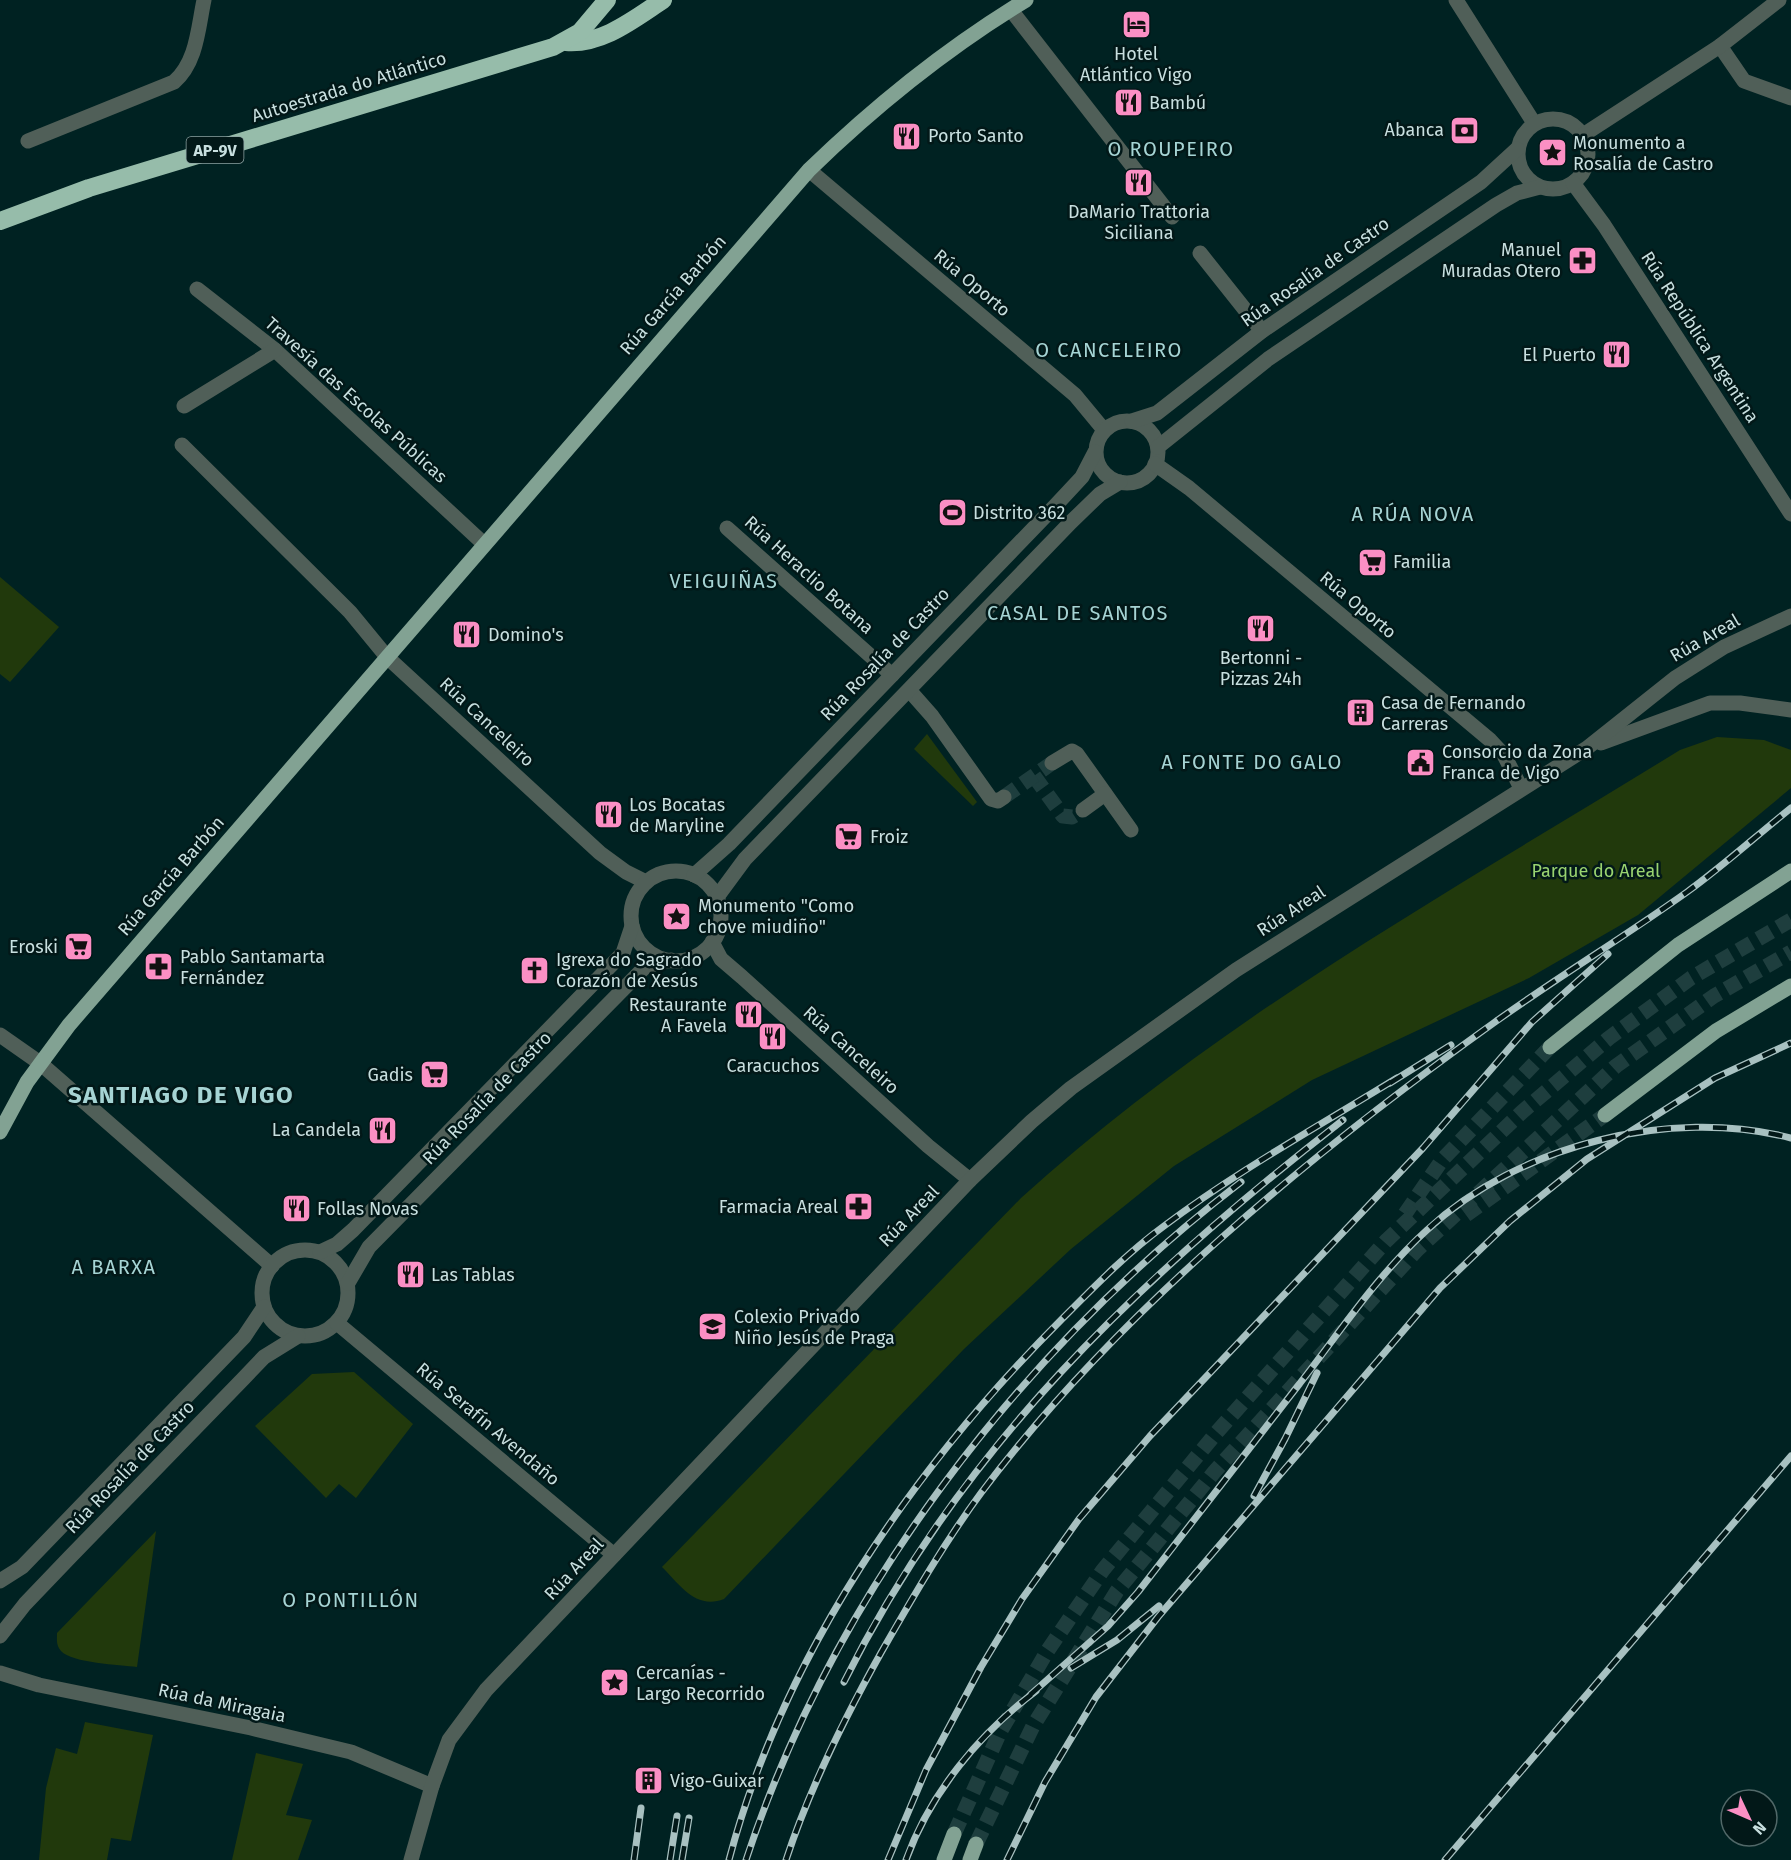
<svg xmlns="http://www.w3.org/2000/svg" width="1791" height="1860" viewBox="0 0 1791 1860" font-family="'Fira Sans',sans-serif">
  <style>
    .green { fill: #21390c }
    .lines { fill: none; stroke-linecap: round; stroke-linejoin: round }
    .minor-tunnel { stroke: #1e3e3e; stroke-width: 15; stroke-dasharray: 15 8; stroke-linecap: butt }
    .major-tunnel { stroke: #1e3e3e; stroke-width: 15; stroke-dasharray: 15 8; stroke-linecap: butt }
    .minor { stroke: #505f58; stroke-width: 15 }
    .major { stroke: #82a293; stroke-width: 15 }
    .highway { stroke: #96bcaa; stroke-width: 18 }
    .rail-casing { stroke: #a8c1c1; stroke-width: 7 }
    .rail { stroke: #021818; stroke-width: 4.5; stroke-dasharray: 14; stroke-linecap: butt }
    .labels { text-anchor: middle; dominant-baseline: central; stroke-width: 5; stroke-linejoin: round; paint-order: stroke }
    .shield { fill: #021818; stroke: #8da3a3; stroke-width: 1.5 }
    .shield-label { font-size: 16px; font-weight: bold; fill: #c8dfdf }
    .poi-label { font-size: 18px; fill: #c8dfdf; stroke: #021818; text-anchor: start }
    .street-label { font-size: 18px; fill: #c8dfdf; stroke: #021818 }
    .park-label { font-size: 18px; fill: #99d370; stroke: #021818 }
    .neighbourhood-label { font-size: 20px; letter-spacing: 1.5px; fill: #a6d4d4; stroke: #021818 }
    .district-label { font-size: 24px; font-weight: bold; letter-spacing: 1.5px; fill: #a6d4d4; stroke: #021818 }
  </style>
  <rect width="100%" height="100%" fill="#022"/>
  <!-- green -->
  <g class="green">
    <path d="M0,577L59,627L10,682L0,674Z"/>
    <path d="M927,734L977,802L973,806L914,749Z"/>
    <path d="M1717,737L1764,740L1791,750V788L1638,915L1529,978L1312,1080L1174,1166L1071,1249L964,1349L724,1599C696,1610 680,1585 662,1567L1021,1198C1218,1019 1455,889 1680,750Z"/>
    <path d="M354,1372L413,1424L356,1498L339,1484L326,1498L255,1426L312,1374Z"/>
    <path d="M156,1531L137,1667C120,1665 72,1663 61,1651C56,1645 57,1640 57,1633Z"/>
    <path d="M85,1722L153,1735L131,1841L111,1838L107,1860H39L46,1788L56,1748L77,1754Z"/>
    <path d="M256,1753L303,1764L286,1815L312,1820L298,1860H232Z"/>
  </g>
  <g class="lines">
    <!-- minor-tunnel -->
    <g class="minor-tunnel">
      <path d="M1034,776L1063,816L1072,817L1083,810"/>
      <path d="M1004,797L1052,763"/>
    </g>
    <!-- major-tunnel -->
    <g class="major-tunnel">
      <path d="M1405,1214L1442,1160L1550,1047"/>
      <path d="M1466,1215L1605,1115"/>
      <path d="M954,1834L1000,1732L1048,1650L1103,1570L1217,1432L1386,1241L1522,1112L1609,1038L1691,978L1791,920"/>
      <path d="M976,1844L1033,1726L1117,1591L1215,1471L1417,1250L1616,1066L1714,996L1791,952"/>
    </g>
    <!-- minor -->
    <g class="minor">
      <path d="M1456,0L1534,123"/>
      <path d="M1011,10L1172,217"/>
      <path d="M1720,46L1744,81L1791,98"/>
      <circle cx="1553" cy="154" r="35"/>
      <path d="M1583,135L1720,46L1779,0"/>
      <path d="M28,141L174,82C197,62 198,28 204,0"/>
      <path d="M809,170L1075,395L1104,430"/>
      <path d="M1573,183L1604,225L1791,514"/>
      <path d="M1200,253L1262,331"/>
      <path d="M197,289L275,350L484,544"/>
      <path d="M184,406L275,350"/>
      <circle cx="1127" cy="452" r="31"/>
      <path d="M1132,421L1157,413L1262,331L1481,182L1517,149"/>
      <path d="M182,445L350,612L387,657L600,853L626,872L646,882"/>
      <path d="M1158,447L1268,359L1496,205L1517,193L1540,187"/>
      <path d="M1155,464L1189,488L1490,740L1504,755L1521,788"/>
      <path d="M727,528L892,675"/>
      <path d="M909,690L932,716L991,799L998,801L1004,797"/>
      <path d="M1601,743L1710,703H1740L1791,710"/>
      <path d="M1052,763L1072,751L1077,754L1131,830"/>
      <path d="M1083,810L1105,794"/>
      <circle cx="676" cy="916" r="45"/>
      <path d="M694,875L729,844L1055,506L1082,477L1095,452"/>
      <path d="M717,897L745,859L1071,522L1100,494L1120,482"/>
      <path d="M712,942L721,959L742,977L928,1146L970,1180"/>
      <path d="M0,1035L40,1063L272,1266"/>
      <circle cx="305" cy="1293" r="43"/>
      <path d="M320,1252L337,1244L353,1230L623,953L632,926"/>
      <path d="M348,1283L369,1247L645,967L671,960"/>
      <path d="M337,1323L614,1555"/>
      <path d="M0,1581L22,1567L244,1337L264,1307"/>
      <path d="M0,1636L25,1604L70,1557L243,1379L264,1357L298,1336"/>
      <path d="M0,1673L39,1685L251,1728L351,1752L432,1786"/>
      <path d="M411,1860L432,1786L449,1740L486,1690L970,1180L1032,1121L1071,1088L1236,970L1587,748L1675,678L1724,647L1791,616"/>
    </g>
    <!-- major -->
    <g class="major">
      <path d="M1550,1047L1678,945L1791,871"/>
      <path d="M1605,1115L1716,1031L1791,986"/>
      <path d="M0,1132L27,1082L69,1025L809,170C876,105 947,48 1026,0"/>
      <path d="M944,1860L954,1834"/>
      <path d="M970,1860L976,1844"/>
    </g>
    <!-- highway -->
    <g class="highway">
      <path d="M566,42C602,45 634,19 663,0"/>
      <path d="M0,221L89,188L553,47L580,32L607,0"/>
    </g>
    <defs>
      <g id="rail">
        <path d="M1390,1083L1451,1045"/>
        <path d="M1254,1496L1285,1439L1317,1373"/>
        <path d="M1071,1668L1117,1640L1159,1606"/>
        <path d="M844,1682C961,1447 1138,1279 1343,1120"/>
        <path d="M1030,1695L1108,1626L1138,1592C1191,1524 1244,1455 1297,1387C1338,1335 1377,1275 1427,1230C1519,1145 1669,1107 1791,1138"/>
        <path d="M634,1860L641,1808"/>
        <path d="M670,1860L677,1816"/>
        <path d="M682,1860L689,1818"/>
        <path d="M729,1860C783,1655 913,1468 1062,1319C1094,1287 1127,1253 1164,1226C1237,1171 1319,1126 1397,1078"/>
        <path d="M746,1860C834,1593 1019,1352 1241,1182"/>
        <path d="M786,1860C810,1787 845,1717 882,1651C913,1597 944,1543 981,1493C1117,1312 1312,1153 1495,1022C1558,977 1624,937 1687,892C1723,866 1756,836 1791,808"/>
        <path d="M888,1860L926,1770L981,1667L1022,1599L1079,1519L1150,1436L1423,1148L1532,1022L1608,954"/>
        <path d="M906,1860C930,1793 980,1733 1036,1691"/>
        <path d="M1007,1860L1045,1782L1096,1697L1158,1617L1440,1288L1510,1221L1587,1159L1715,1078L1791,1043"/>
        <path d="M1445,1860L1791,1456"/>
      </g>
    </defs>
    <!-- rail casing -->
    <use href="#rail" class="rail-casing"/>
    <!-- rail -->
    <use href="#rail" class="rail"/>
  </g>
  <!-- icons -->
  <defs>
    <symbol id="hotel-square" viewBox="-11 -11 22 22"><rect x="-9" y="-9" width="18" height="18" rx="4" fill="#fb8fc4" stroke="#021818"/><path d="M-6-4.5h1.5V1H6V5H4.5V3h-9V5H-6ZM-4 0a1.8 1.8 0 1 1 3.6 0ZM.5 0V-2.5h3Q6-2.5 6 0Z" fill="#111"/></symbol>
    <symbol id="restaurant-square" viewBox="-11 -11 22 22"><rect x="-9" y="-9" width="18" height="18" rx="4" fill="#fb8fc4" stroke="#021818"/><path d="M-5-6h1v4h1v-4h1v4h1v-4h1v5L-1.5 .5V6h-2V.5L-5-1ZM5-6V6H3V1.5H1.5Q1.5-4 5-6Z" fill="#111"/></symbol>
    <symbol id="bank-square" viewBox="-11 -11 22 22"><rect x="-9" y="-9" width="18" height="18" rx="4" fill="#fb8fc4" stroke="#021818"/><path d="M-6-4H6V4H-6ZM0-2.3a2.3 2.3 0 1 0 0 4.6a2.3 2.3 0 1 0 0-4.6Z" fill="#111"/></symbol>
    <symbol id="sight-square" viewBox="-11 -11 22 22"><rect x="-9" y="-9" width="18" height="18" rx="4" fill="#fb8fc4" stroke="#021818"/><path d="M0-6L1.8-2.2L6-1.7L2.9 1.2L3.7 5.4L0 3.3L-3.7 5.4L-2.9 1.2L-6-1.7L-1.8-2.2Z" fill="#111"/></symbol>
    <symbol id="pharmacy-square" viewBox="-11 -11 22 22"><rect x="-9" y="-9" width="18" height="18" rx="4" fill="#fb8fc4" stroke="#021818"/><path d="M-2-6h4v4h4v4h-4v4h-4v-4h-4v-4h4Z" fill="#111"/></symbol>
    <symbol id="stadium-square" viewBox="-11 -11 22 22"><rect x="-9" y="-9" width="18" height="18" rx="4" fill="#fb8fc4" stroke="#021818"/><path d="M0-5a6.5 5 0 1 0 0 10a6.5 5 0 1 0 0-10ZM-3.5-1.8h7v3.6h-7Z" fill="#111"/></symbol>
    <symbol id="supermarket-square" viewBox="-11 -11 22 22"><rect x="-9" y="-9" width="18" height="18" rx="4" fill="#fb8fc4" stroke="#021818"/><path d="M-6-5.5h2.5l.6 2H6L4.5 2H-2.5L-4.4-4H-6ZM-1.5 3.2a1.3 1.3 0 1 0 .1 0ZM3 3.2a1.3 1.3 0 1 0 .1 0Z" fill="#111"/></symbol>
    <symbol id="building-square" viewBox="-11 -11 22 22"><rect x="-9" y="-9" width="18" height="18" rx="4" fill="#fb8fc4" stroke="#021818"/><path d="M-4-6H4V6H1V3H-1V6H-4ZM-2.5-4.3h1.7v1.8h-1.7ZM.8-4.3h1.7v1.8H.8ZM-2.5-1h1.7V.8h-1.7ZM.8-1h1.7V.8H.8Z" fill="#111"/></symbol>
    <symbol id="civic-square" viewBox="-11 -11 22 22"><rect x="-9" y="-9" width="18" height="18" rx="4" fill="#fb8fc4" stroke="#021818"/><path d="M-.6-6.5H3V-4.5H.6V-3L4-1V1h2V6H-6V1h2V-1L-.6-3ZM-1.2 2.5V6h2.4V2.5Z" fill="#111"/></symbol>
    <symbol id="church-square" viewBox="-11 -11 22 22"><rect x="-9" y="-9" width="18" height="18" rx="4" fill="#fb8fc4" stroke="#021818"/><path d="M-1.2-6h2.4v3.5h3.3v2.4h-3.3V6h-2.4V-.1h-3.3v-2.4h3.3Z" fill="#111"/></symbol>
    <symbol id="school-square" viewBox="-11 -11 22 22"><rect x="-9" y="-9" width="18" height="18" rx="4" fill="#fb8fc4" stroke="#021818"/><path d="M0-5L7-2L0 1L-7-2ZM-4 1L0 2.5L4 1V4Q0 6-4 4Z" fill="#111"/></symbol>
  </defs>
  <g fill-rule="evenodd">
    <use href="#hotel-square" x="1120" y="8" width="33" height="33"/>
    <use href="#restaurant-square" x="1112" y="86" width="33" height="33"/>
    <use href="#bank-square" x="1448" y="114" width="33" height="33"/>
    <use href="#restaurant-square" x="890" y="120" width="33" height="33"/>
    <use href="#sight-square" x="1536" y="136" width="33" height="33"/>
    <use href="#restaurant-square" x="1122" y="166" width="33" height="33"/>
    <use href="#pharmacy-square" x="1566" y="244" width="33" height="33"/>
    <use href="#restaurant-square" x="1600" y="338" width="33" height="33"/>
    <use href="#stadium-square" x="936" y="496" width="33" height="33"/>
    <use href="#supermarket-square" x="1356" y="546" width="33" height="33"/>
    <use href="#restaurant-square" x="1244" y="612" width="33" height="33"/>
    <use href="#restaurant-square" x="450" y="618" width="33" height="33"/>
    <use href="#building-square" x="1344" y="696" width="33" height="33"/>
    <use href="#civic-square" x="1404" y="746" width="33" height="33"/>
    <use href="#restaurant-square" x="592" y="798" width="33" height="33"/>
    <use href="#supermarket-square" x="832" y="820" width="33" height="33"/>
    <use href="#sight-square" x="660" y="900" width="33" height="33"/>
    <use href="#supermarket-square" x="62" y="930" width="33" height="33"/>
    <use href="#pharmacy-square" x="142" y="950" width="33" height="33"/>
    <use href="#church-square" x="518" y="954" width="33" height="33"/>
    <use href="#restaurant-square" x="732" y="998" width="33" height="33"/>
    <use href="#restaurant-square" x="756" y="1020" width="33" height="33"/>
    <use href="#supermarket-square" x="418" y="1058" width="33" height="33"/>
    <use href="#restaurant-square" x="366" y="1114" width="33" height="33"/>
    <use href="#pharmacy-square" x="842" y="1190" width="33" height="33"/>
    <use href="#restaurant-square" x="280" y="1192" width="33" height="33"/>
    <use href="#restaurant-square" x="394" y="1258" width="33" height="33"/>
    <use href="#school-square" x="696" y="1310" width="33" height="33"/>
    <use href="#sight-square" x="598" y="1666" width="33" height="33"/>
    <use href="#building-square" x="632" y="1764" width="33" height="33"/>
  </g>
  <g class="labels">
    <!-- shield labels -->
    <rect class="shield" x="186.5" y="137" width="57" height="26" rx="4.5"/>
    <g class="shield-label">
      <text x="215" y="150">AP-9V</text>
    </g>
    <!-- poi labels -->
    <g class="poi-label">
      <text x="1136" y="54" text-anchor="middle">Hotel<tspan x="1136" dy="21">Atlántico Vigo</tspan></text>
      <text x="1149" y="103">Bambú</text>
      <text x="1444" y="130" text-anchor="end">Abanca</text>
      <text x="928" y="136">Porto Santo</text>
      <text x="1573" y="143">Monumento a<tspan x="1573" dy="21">Rosalía de Castro</tspan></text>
      <text x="1139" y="212" text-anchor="middle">DaMario Trattoria<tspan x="1139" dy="21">Siciliana</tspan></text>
      <text x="1561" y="250" text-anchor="end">Manuel<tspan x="1561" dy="21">Muradas Otero</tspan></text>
      <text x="1596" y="355" text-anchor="end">El Puerto</text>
      <text x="973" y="513">Distrito 362</text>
      <text x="1393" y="562">Familia</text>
      <text x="488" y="635">Domino's</text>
      <text x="1261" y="658" text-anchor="middle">Bertonni -<tspan x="1261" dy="21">Pizzas 24h</tspan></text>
      <text x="1381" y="703">Casa de Fernando<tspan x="1381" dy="21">Carreras</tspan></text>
      <text x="1442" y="752">Consorcio da Zona<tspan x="1442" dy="21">Franca de Vigo</tspan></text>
      <text x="629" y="805">Los Bocatas<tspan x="629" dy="21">de Maryline</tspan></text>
      <text x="870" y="837">Froiz</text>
      <text x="698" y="906">Monumento "Como<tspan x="698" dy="21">chove miudiño"</tspan></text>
      <text x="58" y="947" text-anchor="end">Eroski</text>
      <text x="180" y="957">Pablo Santamarta<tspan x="180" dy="21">Fernández</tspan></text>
      <text x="556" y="960">Igrexa do Sagrado<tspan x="556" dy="21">Corazón de Xesús</tspan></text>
      <text x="727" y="1005" text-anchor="end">Restaurante<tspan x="727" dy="21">A Favela</tspan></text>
      <text x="773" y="1066" text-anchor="middle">Caracuchos</text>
      <text x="413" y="1075" text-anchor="end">Gadis</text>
      <text x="361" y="1130" text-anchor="end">La Candela</text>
      <text x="838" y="1207" text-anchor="end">Farmacia Areal</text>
      <text x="317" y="1209">Follas Novas</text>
      <text x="431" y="1275">Las Tablas</text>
      <text x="734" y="1317">Colexio Privado<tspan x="734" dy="21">Niño Jesús de Praga</tspan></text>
      <text x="636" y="1673">Cercanías -<tspan x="636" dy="21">Largo Recorrido</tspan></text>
      <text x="670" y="1781">Vigo-Guixar</text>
    </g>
    <!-- street labels -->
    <g class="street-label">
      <text transform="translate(349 87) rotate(-17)">Autoestrada do Atlántico</text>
      <text transform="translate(1315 272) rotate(-35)">Rúa Rosalía de Castro</text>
      <text transform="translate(972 283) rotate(40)">Rúa Oporto</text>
      <text transform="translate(673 295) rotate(-49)">Rúa García Barbón</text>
      <text transform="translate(1700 337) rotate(57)">Rúa República Argentina</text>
      <text transform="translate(356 400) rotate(42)">Travesía das Escolas Públicas</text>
      <text transform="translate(809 575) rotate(42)">Rúa Heraclio Botana</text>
      <text transform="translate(1358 605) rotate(40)">Rúa Oporto</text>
      <text transform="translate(1705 638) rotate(-30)">Rúa Areal</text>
      <text transform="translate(885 654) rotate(-46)">Rúa Rosalía de Castro</text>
      <text transform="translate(487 722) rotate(43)">Rúa Canceleiro</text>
      <text transform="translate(171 876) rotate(-49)">Rúa García Barbón</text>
      <text transform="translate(1291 911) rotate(-33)">Rúa Areal</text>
      <text transform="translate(851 1050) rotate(42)">Rúa Canceleiro</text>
      <text transform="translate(487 1098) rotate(-46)">Rúa Rosalía de Castro</text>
      <text transform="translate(909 1216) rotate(-46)">Rúa Areal</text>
      <text transform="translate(488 1424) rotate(40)">Rúa Serafín Avendaño</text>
      <text transform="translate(130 1467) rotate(-46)">Rúa Rosalía de Castro</text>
      <text transform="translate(574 1569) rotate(-47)">Rúa Areal</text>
      <text transform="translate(222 1703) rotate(12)">Rúa da Miragaia</text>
    </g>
    <!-- park labels -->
    <g class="park-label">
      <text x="1596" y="871">Parque do Areal</text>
    </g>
    <!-- neighbourhood labels -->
    <g class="neighbourhood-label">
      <text x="1171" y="149">O ROUPEIRO</text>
      <text x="1109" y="350">O CANCELEIRO</text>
      <text x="1413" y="514">A RÚA NOVA</text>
      <text x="724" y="581">VEIGUIÑAS</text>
      <text x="1078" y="613">CASAL DE SANTOS</text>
      <text x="1252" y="762">A FONTE DO GALO</text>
      <text x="114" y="1267">A BARXA</text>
      <text x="351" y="1600">O PONTILLÓN</text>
    </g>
    <!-- district labels -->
    <g class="district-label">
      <text x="181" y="1095">SANTIAGO DE VIGO</text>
    </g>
  </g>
  <!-- north arrow -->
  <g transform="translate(1749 1818) rotate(134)"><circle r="28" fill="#021818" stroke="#516868" stroke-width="1.5"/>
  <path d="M0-4.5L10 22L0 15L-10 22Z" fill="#fb8fc4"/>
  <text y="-9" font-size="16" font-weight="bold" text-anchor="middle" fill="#c8dfdf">N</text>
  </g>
</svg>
